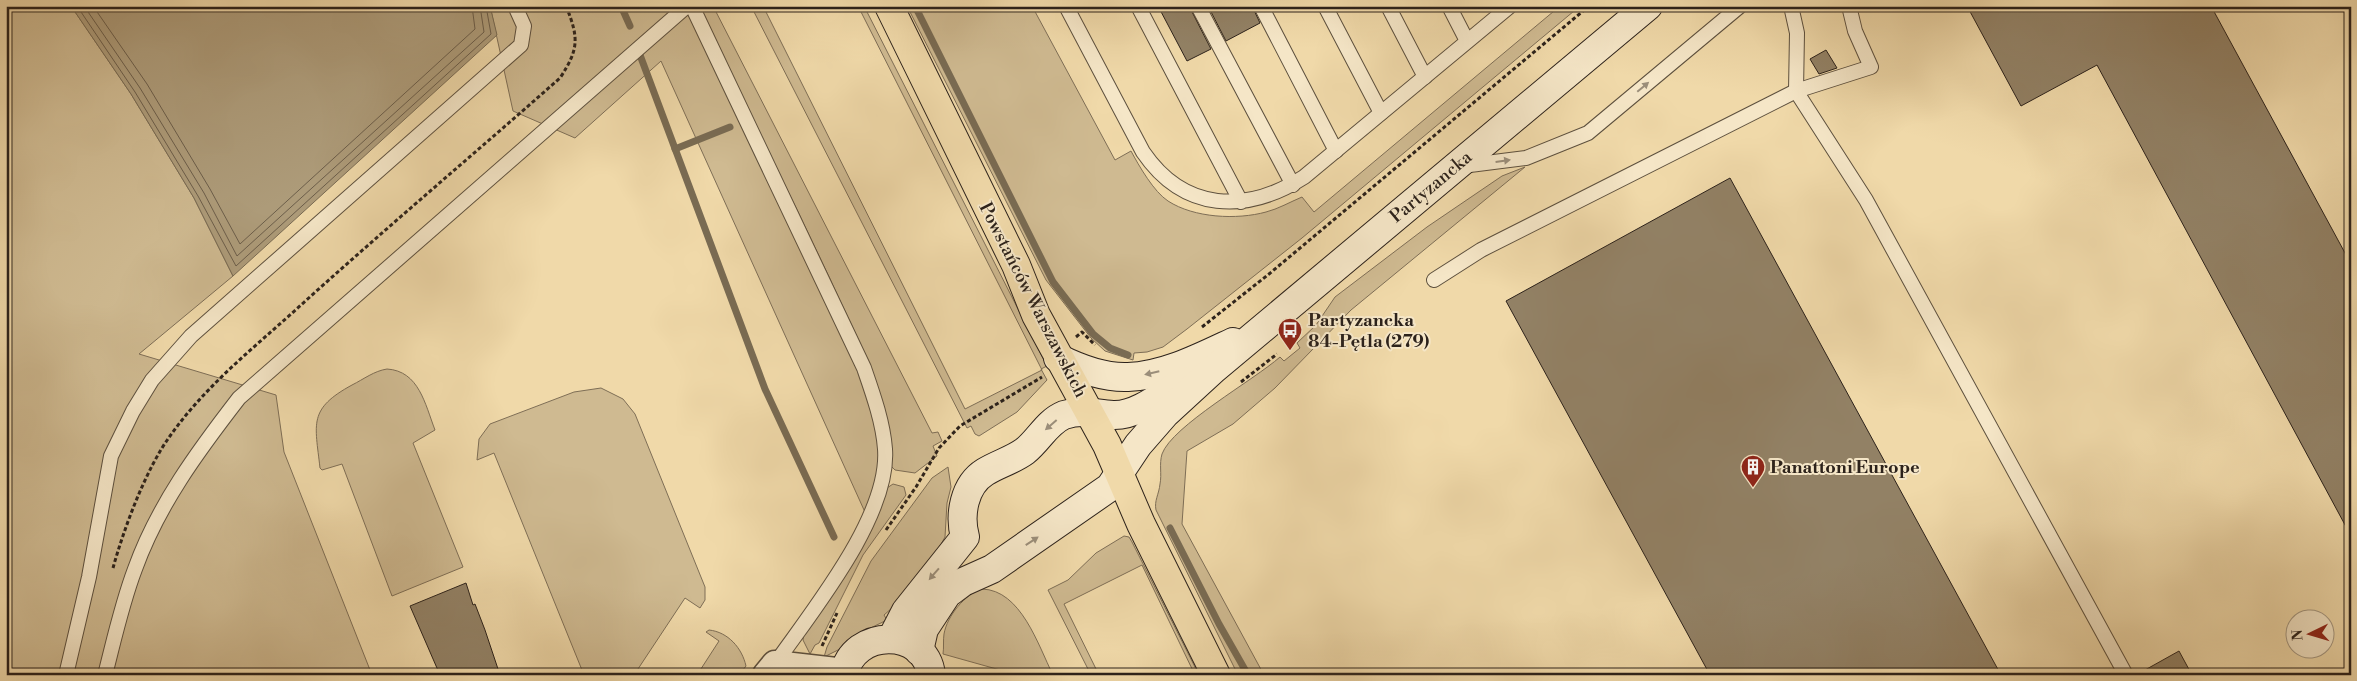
<svg xmlns="http://www.w3.org/2000/svg" width="2357" height="681" viewBox="0 0 2357 681" font-family="'Libre Bodoni',serif">
  <style>
    .green { fill: #cfba91; stroke: #7e6e56 }
    .water { fill: #ad9b79; stroke: #796b53 }
    .lines { fill: none; stroke-linecap: round; stroke-linejoin: round }
    .shore { stroke: #6c5e4a; stroke-width: 1 }
    .stream { stroke: #796b53; stroke-width: 7 }
    .building { fill: #928165; stroke: #2c221b }
    .lane-casing { stroke: #5d503e; stroke-width: 16 }
    .street-casing { stroke: #5d503e; stroke-width: 29 }
    .secondary-casing { stroke: #2c221b; stroke-width: 30 }
    .primary-casing { stroke: #2c221b; stroke-width: 30 }
    .path { stroke: #2c221b; stroke-width: 3; stroke-dasharray: 4 2.5; stroke-linecap: butt }
    .lane { stroke: #f5e6c7; stroke-width: 14 }
    .street { stroke: #f5e6c7; stroke-width: 26 }
    .secondary { stroke: #f5e6c7; stroke-width: 28 }
    .primary { stroke: #f0d9a9; stroke-width: 28 }
    .oneway { fill: #9b8e7a }
    .labels { text-anchor: middle; dominant-baseline: central; stroke-width: 4; stroke-linejoin: round; paint-order: stroke }
    .street-label { font-size: 18px; fill: #2c221b; stroke: #f5e6c7 }
    .poi-label { font-size: 18px; font-weight: bold; fill: #2c221b; stroke: #f5e6c7; text-anchor: start }
  </style>
  <rect width="100%" height="100%" fill="#f0d9a9"/>
  <filter id="stains"><feTurbulence type="fractalNoise" baseFrequency=".004" numOctaves="4"/><feColorMatrix values="0 0 0 0 .2 0 0 0 0 .09 0 0 0 0 .02 0 0 0 .5 -.17"/></filter>
  <radialGradient id="worn" r=".72"><stop offset=".6" stop-color="#630" stop-opacity="0"/><stop offset="1" stop-color="#630" stop-opacity=".3"/></radialGradient>
  <!-- green -->
  <g class="green">
    <path d="M6,6H71L131,94L194,198L233,276L139,354L276,395L284,452L372,675H6Z"/>
    <path d="M490,6H692L864,368L885,450L869,521L661,61L575,138L513,111Z"/>
    <path d="M696,6H713L932,433L938,432L942,441L933,446L937,456L915,473L895,470L890,465C892,398 857,339 830,279C787,187 741,97 696,6Z"/>
    <path d="M751,6H763L965,409L1042,370L858,6H864L1047,366L1041,369L1047,380L1017,412L979,436L975,434L971,426L967,428Z"/>
    <path d="M907,6H1032L1115,160L1131,151C1139,166 1154,192 1168,201C1194,218 1237,220 1266,212C1278,209 1290,202 1302,197L1314,212L1560,6H1580L1302,238L1187,329L1163,347L1147,352L1134,353L1133,360L1105,351L1091,338L1046,280Z"/>
    <path d="M1525,167L1351,310L1275,388L1233,424L1187,451L1182,524L1264,675H1238L1156,510C1154,501 1159,494 1160,484C1162,474 1159,464 1162,454C1172,426 1254,380 1280,357L1284,361L1300,348L1297,343L1316,325L1335,297L1427,227L1502,176Z"/>
    <path d="M387,369C419,371 425,404 435,430L413,443L463,567L392,596L342,464L322,470L320,468C315,423 308,409 352,385C364,379 374,371 387,369Z"/>
    <path d="M601,388L623,399L635,414L705,587V600L700,608L685,598L634,675H584L494,453L477,460L479,439L490,424L574,392Z"/>
    <path d="M948,467L951,487L947,503L945,537L935,555L892,608L884,615L887,620L850,638L840,649L824,657L827,647L871,561L932,478Z"/>
    <path d="M893,484L904,487L906,495L863,555L819,643L815,645L810,654L803,640L804,633L870,533L887,488Z"/>
    <path d="M1124,536L1129,537L1132,542L1199,675H1195L1142,565L1064,604L1099,675H1091L1048,590L1068,580L1096,553Z"/>
    <path d="M982,589C1021,590 1038,645 1053,675H1018L943,654C944,648 943,640 944,634C947,616 965,594 982,589Z"/>
    <path d="M709,630C728,632 742,648 746,666L739,675H697L719,641L706,632Z"/>
  </g>
  <!-- water -->
  <path class="water" d="M71,6H490L497,35L233,276L194,198L131,94Z"/>
  <g class="lines">
    <!-- shore -->
    <g class="shore">
      <path d="M77,6L135,92L198,196L236,266L491,34L486,6"/>
      <path d="M84,6L140,88L204,193L237,256L484,32L480,6"/>
      <path d="M93,6L147,84L210,189L240,244L475,29L472,6"/>
    </g>
    <!-- stream -->
    <g class="stream">
      <path d="M621,6L630,26"/>
      <path d="M915,6L1053,282L1093,334L1110,348L1128,355"/>
      <path d="M640,55L765,389L834,537"/>
      <path d="M675,149L730,127"/>
      <path d="M1170,528L1219,624L1248,675"/>
    </g>
  </g>
  <!-- building -->
  <g class="building">
    <path d="M1158,6H1189L1211,49L1187,61Z"/>
    <path d="M1208,6H1252L1260,23L1226,41Z"/>
    <path d="M1967,6H2211L2351,264V536L2097,65L2021,106Z"/>
    <path d="M1826,50L1837,68L1819,74L1810,59Z"/>
    <path d="M1730,178L2001,675H1710L1506,301Z"/>
    <path d="M466,583L473,605L475,604L485,630L500,675H440L410,606Z"/>
    <path d="M2179,651L2192,675H2136Z"/>
  </g>
  <g class="lines">
    <defs>
      <g id="lane">
        <path d="M692,6L864,368C873,394 883,422 885,449C890,516 812,611 775,664"/>
        <path d="M1066,6L1143,152C1184,212 1246,214 1304,177L1510,6"/>
        <path d="M1138,6L1241,202"/>
        <path d="M1198,6L1293,185"/>
        <path d="M1261,6L1336,151"/>
        <path d="M1325,6L1381,113"/>
        <path d="M1388,6L1425,77"/>
        <path d="M1449,6L1467,41"/>
        <path d="M1791,6L1797,33L1796,91L1866,200L2126,675"/>
        <path d="M1462,166L1526,158L1588,133L1740,6"/>
        <path d="M1434,280L1481,250L1796,91L1871,67L1855,31L1849,6"/>
        <path d="M66,675L89,577L111,456L133,411L152,380L191,336L521,45L524,26L515,6"/>
        <path d="M105,675C114,640 122,603 135,569C158,505 198,451 239,398L687,6"/>
      </g>
      <path id="street" d="M766,675L775,664L845,672"/>
      <g id="secondary">
        <path d="M1058,358C1078,368 1105,378 1128,377C1164,376 1201,357 1233,342"/>
        <path d="M892,638L906,611L965,537C959,515 964,485 985,472C998,464 1013,460 1025,451C1039,440 1047,422 1064,415C1084,409 1094,414 1113,415C1138,416 1164,393 1184,381"/>
        <path d="M919,651L924,629L947,594L963,582L992,569L1110,487L1138,445L1165,414L1214,369L1648,6"/>
        <path d="M844,675C852,628 926,627 931,675"/>
      </g>
      <path id="primary" d="M889,6L1016,265L1036,315L1107,445L1141,524L1216,675"/>
    </defs>
    <!-- lane casing -->
    <use href="#lane" class="lane-casing"/>
    <!-- street casing -->
    <use href="#street" class="street-casing"/>
    <!-- secondary casing -->
    <use href="#secondary" class="secondary-casing"/>
    <!-- primary casing -->
    <use href="#primary" class="primary-casing"/>
    <!-- path -->
    <g class="path">
      <path d="M1202,327L1269,274L1589,6"/>
      <path d="M1076,337L1082,332L1095,345"/>
      <path d="M1241,382L1277,354"/>
      <path d="M886,530L916,487L939,448L960,426L1042,377"/>
      <path d="M113,568C124,528 146,469 170,436C206,385 255,347 301,305C386,228 474,154 560,78C579,49 579,38 566,6"/>
      <path d="M822,646L837,613"/>
    </g>
    <!-- lane -->
    <use href="#lane" class="lane"/>
    <!-- street -->
    <use href="#street" class="street"/>
    <!-- secondary -->
    <use href="#secondary" class="secondary"/>
    <!-- primary -->
    <use href="#primary" class="primary"/>
  </g>
  <!-- one-way arrows -->
  <defs><path id="oneway-solid" d="M-6-.8H1V-3.2L6.5 0L1 3.2V.8H-6Z" transform="scale(1.25)"/></defs>
  <g class="oneway">
    <use href="#oneway-solid" transform="translate(1643 87) rotate(-40)"/>
    <use href="#oneway-solid" transform="translate(1503 161) rotate(-8)"/>
    <use href="#oneway-solid" transform="translate(1152 373) rotate(167)"/>
    <use href="#oneway-solid" transform="translate(1051 425) rotate(139)"/>
    <use href="#oneway-solid" transform="translate(1032 541) rotate(-33)"/>
    <use href="#oneway-solid" transform="translate(934 574) rotate(131)"/>
  </g>
  <!-- icons -->
  <defs>
    <symbol id="bus-pin" viewBox="-11 -11 22 30"><path d="M0 17L-7.5 6A9.5 9.5 0 1 1 7.5 6Z" fill="#8f2418" stroke="#f5e6c7"/><path d="M-5-6H5V4H4V6H2V4H-2V6H-4V4H-5ZM-3.5-4V0h7V-4ZM-3.5 1.2v1.5H-2V1.2ZM2 1.2v1.5H3.5V1.2Z" fill="#fff"/></symbol>
    <symbol id="building-pin" viewBox="-11 -11 22 30"><path d="M0 17L-7.5 6A9.5 9.5 0 1 1 7.5 6Z" fill="#8f2418" stroke="#f5e6c7"/><path d="M-4-6H4V6H1V3H-1V6H-4ZM-2.5-4.3h1.7v1.8h-1.7ZM.8-4.3h1.7v1.8H.8ZM-2.5-1h1.7V.8h-1.7ZM.8-1h1.7V.8H.8Z" fill="#fff"/></symbol>
  </defs>
  <g fill-rule="evenodd">
    <use href="#bus-pin" x="1276" y="316" width="28" height="38"/>
    <use href="#building-pin" x="1739" y="453" width="28" height="38"/>
  </g>
  <g class="labels">
    <!-- street labels -->
    <g class="street-label">
      <text transform="translate(1431 187) rotate(-40)">Partyzancka</text>
      <text transform="translate(1033 300) rotate(63)">Powstańców Warszawskich</text>
    </g>
    <!-- poi labels -->
    <g class="poi-label">
      <text x="1308" y="320">Partyzancka<tspan x="1308" dy="21">84-Pętla (279)</tspan></text>
      <text x="1770" y="467">Panattoni Europe</text>
    </g>
  </g>
  <!-- margin -->
  <rect width="2357" height="681" fill="none" stroke="#f0d9a9" stroke-width="25"/>
  <rect x="8" y="8" width="2342" height="666" fill="none" stroke="#2c221b" stroke-width="2.5"/>
  <rect x="12" y="12" width="2332" height="656" fill="none" stroke="#2c221b"/>
  <!-- north arrow -->
  <g transform="translate(2310 634) rotate(265)"><circle r="24" fill="#f5e6c7" stroke="#a59882"/>
  <path d="M0-4L9 19L0 12L-9 19Z" fill="#8f2418"/>
  <text y="-8" font-size="14" font-weight="bold" text-anchor="middle" fill="#2c221b">N</text>
  </g>
  <rect width="100%" height="100%" filter="url(#stains)"/>
  <rect width="100%" height="100%" fill="url(#worn)"/>
</svg>
